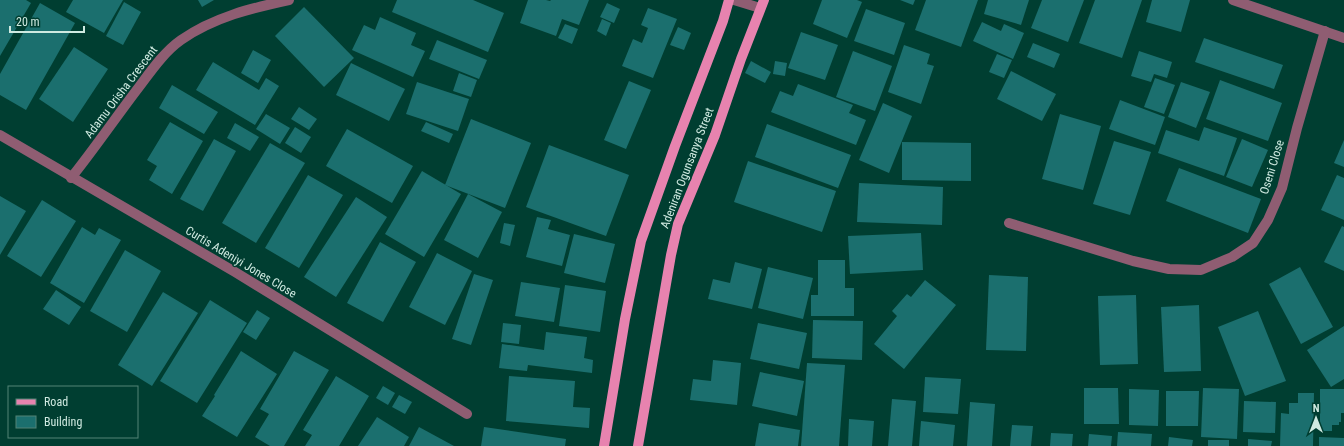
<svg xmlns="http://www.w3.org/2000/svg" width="1344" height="446" viewBox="0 0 1344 446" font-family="'Roboto Condensed',sans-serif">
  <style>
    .building { fill: #1b6f6e }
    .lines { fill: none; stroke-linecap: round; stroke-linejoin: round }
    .minor { stroke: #8f5d72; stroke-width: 10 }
    .major { stroke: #e783af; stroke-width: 10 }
    .labels { text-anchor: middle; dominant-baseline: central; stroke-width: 3; stroke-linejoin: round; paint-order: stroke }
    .street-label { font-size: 12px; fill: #cfeae1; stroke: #003e31 }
  </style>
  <rect width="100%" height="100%" fill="#003e31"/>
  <!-- building -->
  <g class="building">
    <path d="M0,0H26L31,3L0,56Z"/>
    <path d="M73,0H123L104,33L66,12Z"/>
    <path d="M198,0H214L202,7Z"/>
    <path d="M397,0H473L504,13L488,52L392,12Z"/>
    <path d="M528,0H546L550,1L551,0H589L579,25L562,19L556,36L520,23Z"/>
    <path d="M822,0H857L862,2L847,38L813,24Z"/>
    <path d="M900,0H915L913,5Z"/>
    <path d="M926,0H978L961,47L915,30Z"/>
    <path d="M988,0H1029L1021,25L984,14Z"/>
    <path d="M1042,0H1084L1068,42L1031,28Z"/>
    <path d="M1095,0H1142L1122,58L1079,43Z"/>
    <path d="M1152,0H1190L1181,32L1146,22Z"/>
    <path d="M124,2L141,12L123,45L106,36Z"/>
    <path d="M40,3L75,23L26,110L0,95V74Z"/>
    <path d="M607,3L620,9L614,23L600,17Z"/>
    <path d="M304,7L354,58L324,87L275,36Z"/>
    <path d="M648,8L677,19L653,78L622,66L633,39L642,43L648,28L641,25Z"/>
    <path d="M866,9L905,23L894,55L854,41Z"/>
    <path d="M380,17L416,33L411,45L425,51L413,77L352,50L364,25L375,30Z"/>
    <path d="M602,19L611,23L606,36L597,31Z"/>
    <path d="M982,22L1001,31L1004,24L1024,33L1013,59L973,41Z"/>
    <path d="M565,24L578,29L572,44L558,38Z"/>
    <path d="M678,27L691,33L684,50L670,45Z"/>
    <path d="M801,32L838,45L825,80L788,68Z"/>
    <path d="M1204,38L1283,65L1274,89L1195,62Z"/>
    <path d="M437,40L487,60L479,79L429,59Z"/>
    <path d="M1033,43L1060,54L1054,68L1027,57Z"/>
    <path d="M904,45L930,54L927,64L934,66L921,104L888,92Z"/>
    <path d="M74,47L108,69L73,122L39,99Z"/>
    <path d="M253,50L271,60L258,83L241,73Z"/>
    <path d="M853,51L892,66L875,111L836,97Z"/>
    <path d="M1139,51L1172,62L1167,78L1154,74L1151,82L1131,76Z"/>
    <path d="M997,54L1012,60L1004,78L989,72Z"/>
    <path d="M751,61L771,72L765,83L745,73Z"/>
    <path d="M775,61L787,63L785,76L773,74Z"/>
    <path d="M213,62L259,90L266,78L279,86L255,125L196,90Z"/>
    <path d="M351,63L405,89L389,121L336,95Z"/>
    <path d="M1011,71L1056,94L1042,121L997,99Z"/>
    <path d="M459,73L477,80L471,97L453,91Z"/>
    <path d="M1155,78L1175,85L1164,114L1144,107Z"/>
    <path d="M1220,80L1282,103L1268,141L1206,119Z"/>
    <path d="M629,81L651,90L626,149L604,140Z"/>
    <path d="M417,82L469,99L458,131L406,114Z"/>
    <path d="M1181,82L1210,92L1196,128L1168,117Z"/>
    <path d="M798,84L853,105L849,113L866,120L856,145L771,112L780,91L793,96Z"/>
    <path d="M172,85L218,112L204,134L159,108Z"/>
    <path d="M1120,100L1165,117L1155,145L1109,129Z"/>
    <path d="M883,103L912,116L889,173L859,160Z"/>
    <path d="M299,107L317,119L309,130L291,119Z"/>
    <path d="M266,114L290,128L280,144L256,129Z"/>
    <path d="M1060,114L1101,126L1083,190L1042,179Z"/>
    <path d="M471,119L531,143L505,208L445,185Z"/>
    <path d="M170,122L203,141L172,194L149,180L157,166L147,160Z"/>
    <path d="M426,122L453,134L449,143L421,131Z"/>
    <path d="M235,123L259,137L250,151L227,138Z"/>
    <path d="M767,124L851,155L838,188L755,157Z"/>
    <path d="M295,127L311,137L301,153L285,143Z"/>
    <path d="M1204,127L1237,138L1224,176L1158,153L1166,130L1199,141Z"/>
    <path d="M347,129L413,166L392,203L326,166Z"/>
    <path d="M214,139L236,151L203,211L180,199Z"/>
    <path d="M1242,139L1268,150L1252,187L1226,177Z"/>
    <path d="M1344,140V167L1334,163Z"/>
    <path d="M1114,141L1151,152L1130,215L1093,204Z"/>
    <path d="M902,142L971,143V181L902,180Z"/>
    <path d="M270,143L305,163L256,243L222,223Z"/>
    <path d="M549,145L629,175L606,236L526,207Z"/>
    <path d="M748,161L836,191L822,232L734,202Z"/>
    <path d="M1179,168L1261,199L1248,233L1166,201Z"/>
    <path d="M422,171L461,194L424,257L385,234Z"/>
    <path d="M308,175L343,195L299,268L265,248Z"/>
    <path d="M1337,175L1344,178V220L1321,210Z"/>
    <path d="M859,183L943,187L942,225L857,222Z"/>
    <path d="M468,194L502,212L478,258L444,240Z"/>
    <path d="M0,196L26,211L0,255Z"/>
    <path d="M356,197L387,217L336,297L304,277Z"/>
    <path d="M42,200L76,221L41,277L7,256Z"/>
    <path d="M537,217L551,220L548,229L570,235L562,266L526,257Z"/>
    <path d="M504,223L515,225L510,246L500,243Z"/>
    <path d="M1342,226L1344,227V271L1324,262Z"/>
    <path d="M82,227L95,235L99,228L121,240L84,303L50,283Z"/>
    <path d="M921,233L923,270L850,274L848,236Z"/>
    <path d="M574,234L615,244L605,283L564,273Z"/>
    <path d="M380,242L416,262L383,322L347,303Z"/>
    <path d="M125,250L161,271L127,332L90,311Z"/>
    <path d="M437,253L472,271L445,325L409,307Z"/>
    <path d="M818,260H845V288H854V316H811V295H818Z"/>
    <path d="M735,262L762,269L752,309L708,299L713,279L730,283Z"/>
    <path d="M768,267L813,278L803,319L758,308Z"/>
    <path d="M1300,267L1333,327L1301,344L1269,284Z"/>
    <path d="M474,274L493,280L471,345L452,339Z"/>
    <path d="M989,275L1028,277L1026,351L986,350Z"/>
    <path d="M925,280L956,305L904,369L874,344L897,316L892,311L907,294L911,297Z"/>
    <path d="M521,282L560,288L554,322L515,316Z"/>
    <path d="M565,285L606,291L600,332L559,326Z"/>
    <path d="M56,290L81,307L69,325L43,309Z"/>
    <path d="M163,292L198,313L152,386L118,365Z"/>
    <path d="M1136,295L1138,364L1100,365L1098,296Z"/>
    <path d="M210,300L247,323L197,403L160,381Z"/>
    <path d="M1199,305L1201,371L1164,372L1161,307Z"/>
    <path d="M257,310L270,318L256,340L243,332Z"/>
    <path d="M1258,311L1286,381L1245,396L1218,327Z"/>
    <path d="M813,320L863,321L862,360L812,358Z"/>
    <path d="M503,323L521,325L519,344L501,342Z"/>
    <path d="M758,323L807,333L799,369L750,359Z"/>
    <path d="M1344,326V379L1331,387L1307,350Z"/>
    <path d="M546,332L587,337L584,358L593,360L592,373L528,365L527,371L499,368L502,344L544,350Z"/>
    <path d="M241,351L277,374L237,437L202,416L215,396L214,395Z"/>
    <path d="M294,351L329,370L284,446H270L255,437L269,414L260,409Z"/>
    <path d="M713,360L741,363L737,405L690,400L693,379L711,381Z"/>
    <path d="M807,363L845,365L839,446H801Z"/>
    <path d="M760,372L804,381L797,416L752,406Z"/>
    <path d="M336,376L369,396L339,446H305L312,435L303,430Z"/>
    <path d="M509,376L575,381L573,407L590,408L589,428L506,421Z"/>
    <path d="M925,377L961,379L958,414L923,412Z"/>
    <path d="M383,386L395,393L388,405L376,398Z"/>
    <path d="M1084,388H1118L1119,424H1084Z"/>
    <path d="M1203,388L1239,389L1237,439L1201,437Z"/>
    <path d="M1129,389L1159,390L1158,426L1129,425Z"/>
    <path d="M1320,389H1344V413H1341V422H1339V425H1332V431H1320Z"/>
    <path d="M1166,391H1199L1198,426H1166Z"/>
    <path d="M1298,393H1314L1313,446H1280L1281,413L1289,414V403H1298Z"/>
    <path d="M399,395L412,402L405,414L392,407Z"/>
    <path d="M892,399L916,401L912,446H888Z"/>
    <path d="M1244,401L1276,402L1275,433L1243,432Z"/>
    <path d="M970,402L995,404L992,446H967Z"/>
    <path d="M377,417L409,437L404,446H358Z"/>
    <path d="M849,419L874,421L872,446H848Z"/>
    <path d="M921,421L955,425L953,446H919Z"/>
    <path d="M759,423L800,430L798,446H755Z"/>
    <path d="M1012,425L1033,426L1031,446H1010Z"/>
    <path d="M419,427L454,446H409Z"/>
    <path d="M484,427L566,439L565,446H481Z"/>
    <path d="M1118,432L1152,434L1151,446H1117Z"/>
    <path d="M1051,433L1073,434L1072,446H1050Z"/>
    <path d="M1089,434L1112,436L1111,446H1088Z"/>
    <path d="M1169,437L1193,440L1192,446H1168Z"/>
    <path d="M1319,437L1344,438V446H1319Z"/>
    <path d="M1248,439L1272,441L1271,446H1248Z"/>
    <rect x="1208" y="440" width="21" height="6"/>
  </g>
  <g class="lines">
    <!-- minor -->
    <g class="minor">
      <path d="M734,0L760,8"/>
      <path d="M1233,0L1344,38"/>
      <path d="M0,135L235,272L467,414"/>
      <path d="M71,178C95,148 116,117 139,87C151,71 164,52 181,40C214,17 252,8 289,0"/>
      <path d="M1009,223L1133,261L1169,269L1201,270L1232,257L1253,243L1268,220L1282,188L1297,128L1325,31"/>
    </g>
    <!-- major -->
    <g class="major">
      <path d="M604,446L625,319L641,241L675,146L723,21L729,0"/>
      <path d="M638,446L671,255L678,224L715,135L741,59L764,0"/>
    </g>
  </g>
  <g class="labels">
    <!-- street labels -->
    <g class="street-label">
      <text transform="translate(121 92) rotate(-53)">Adamu Orisha Crescent</text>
      <text transform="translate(1272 167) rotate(-73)">Oseni Close</text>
      <text transform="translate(687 168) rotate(-69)">Adeniran Ogunsanya Street</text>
      <text transform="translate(241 262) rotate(31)">Curtis Adeniyi Jones Close</text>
    </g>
  </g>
  <!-- legend -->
  <rect x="8" y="386" width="130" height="52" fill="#003e31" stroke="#538377"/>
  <rect x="16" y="399" width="20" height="6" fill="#e783af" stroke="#538377"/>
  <text x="44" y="406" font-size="12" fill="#cfeae1">Road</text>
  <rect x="16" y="416" width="20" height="12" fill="#1b6f6e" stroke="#538377"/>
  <text x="44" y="426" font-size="12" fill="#cfeae1">Building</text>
  <!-- north arrow -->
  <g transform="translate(1316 418)" stroke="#003e31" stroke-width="3" paint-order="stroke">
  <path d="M0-3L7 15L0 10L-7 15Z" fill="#cfeae1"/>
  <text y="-6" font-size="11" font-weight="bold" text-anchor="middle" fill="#cfeae1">N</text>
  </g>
  <!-- scale -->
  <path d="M10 26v6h74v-6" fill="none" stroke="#cfeae1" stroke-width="2"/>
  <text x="16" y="26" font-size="12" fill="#cfeae1" stroke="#003e31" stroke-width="3" paint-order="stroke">20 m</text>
</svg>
